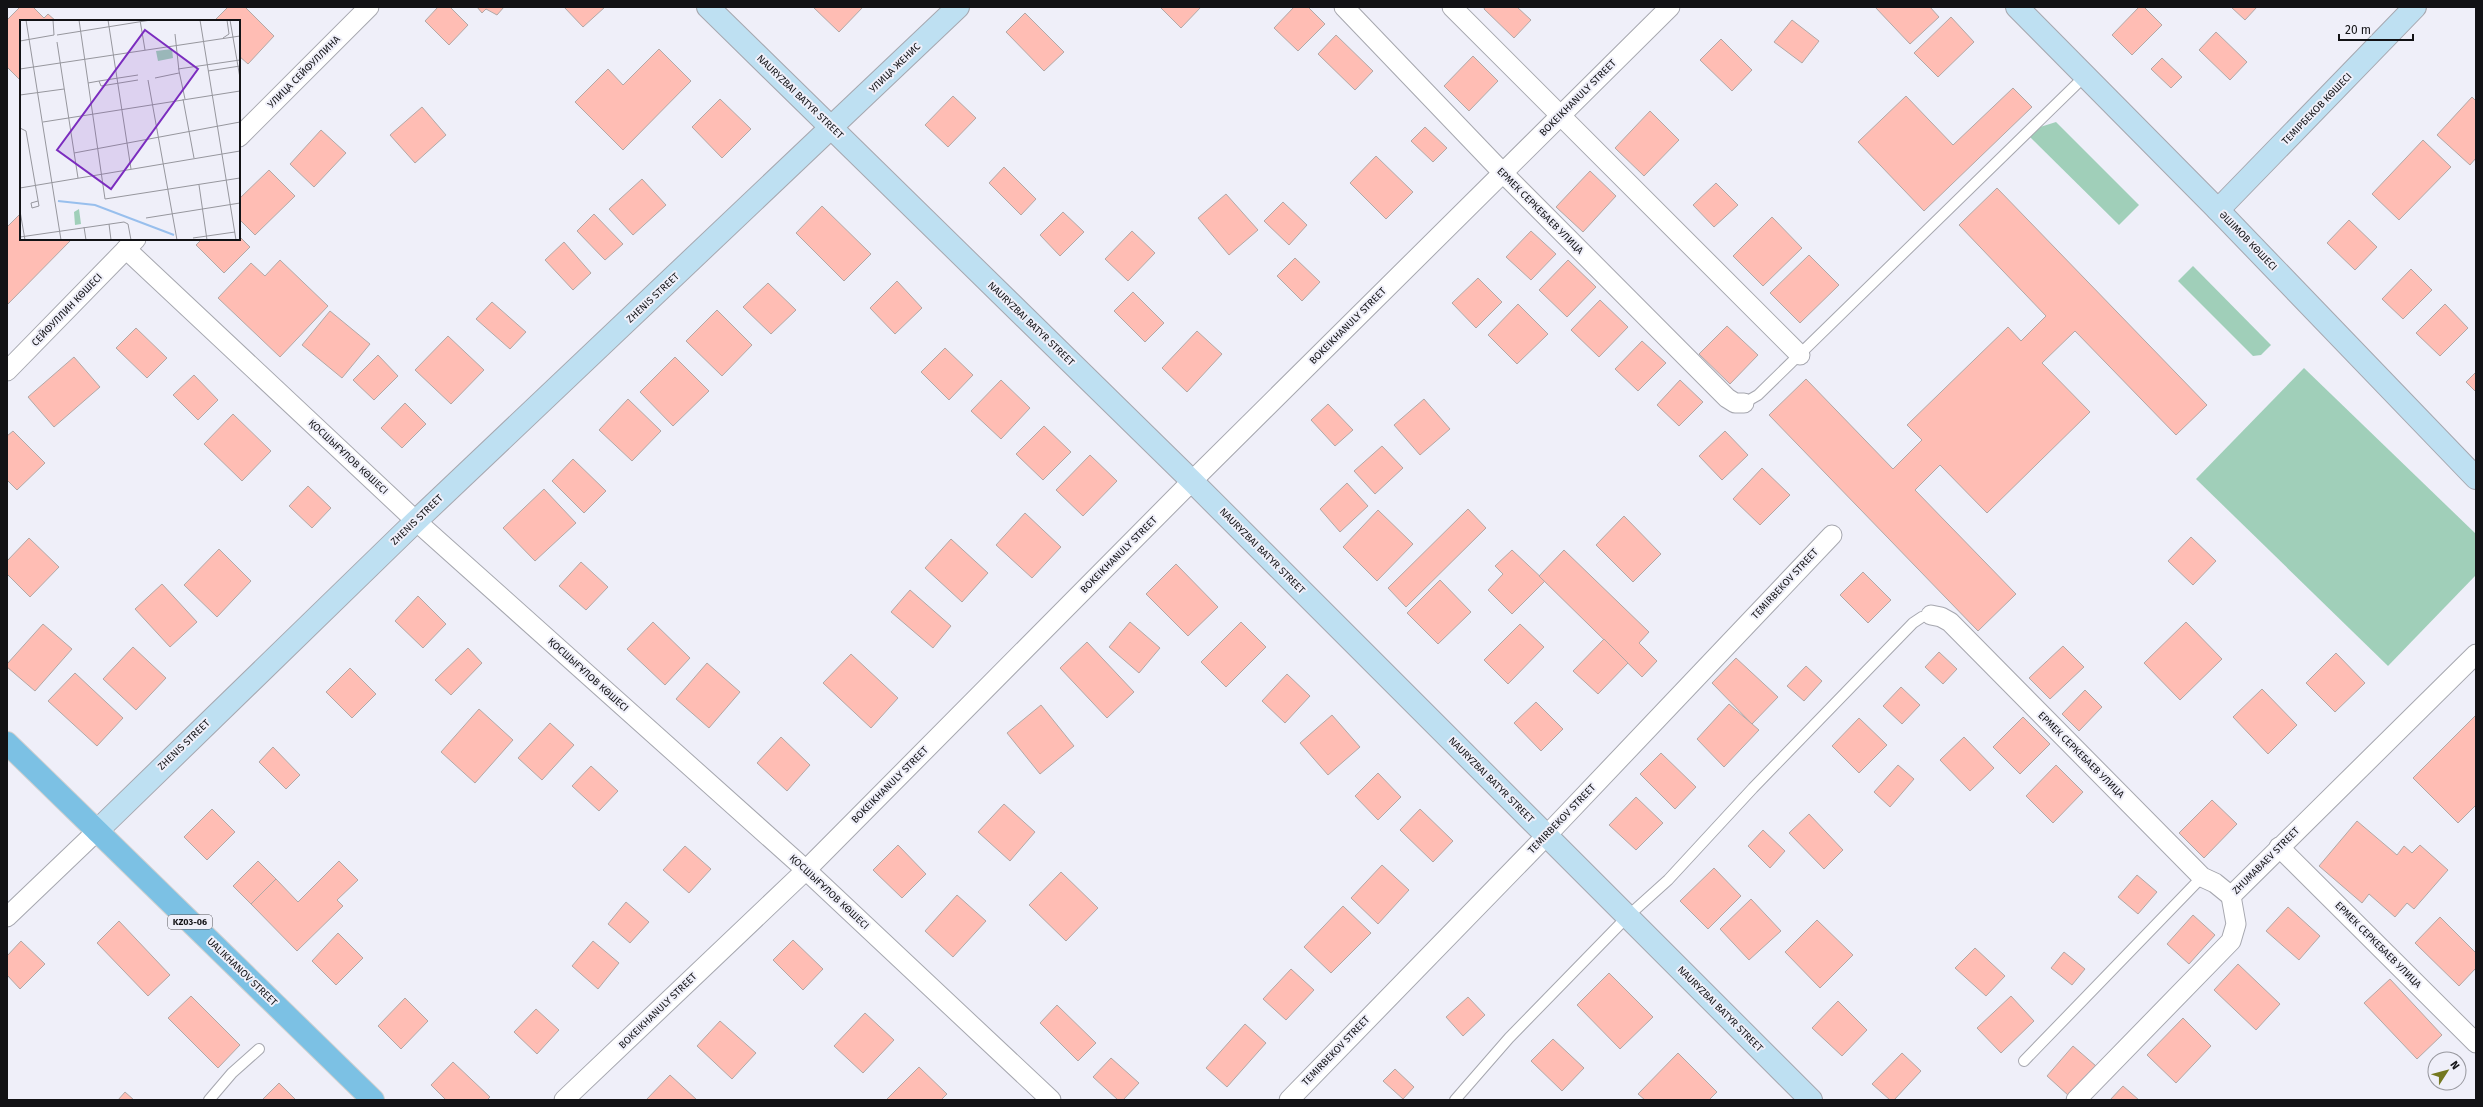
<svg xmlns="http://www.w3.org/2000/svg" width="2483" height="1107" viewBox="0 0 2483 1107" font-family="'Fira Sans',sans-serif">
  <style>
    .green { fill: #a0cfb9 }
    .building { fill: #ffbdb4; stroke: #b2a8a6 }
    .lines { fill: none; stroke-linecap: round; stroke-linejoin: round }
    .lane-casing { stroke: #a6a7af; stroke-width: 12 }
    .street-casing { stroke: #a6a7af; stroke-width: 21 }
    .secondary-casing { stroke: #a6a7af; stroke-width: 24 }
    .primary-casing { stroke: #d0d0d0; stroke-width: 24 }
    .lane { stroke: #fff; stroke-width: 10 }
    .street { stroke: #fff; stroke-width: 19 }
    .secondary { stroke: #bee0f2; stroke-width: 22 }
    .primary { stroke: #7cc1e4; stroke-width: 22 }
    .labels { text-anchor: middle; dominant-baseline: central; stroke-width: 4; stroke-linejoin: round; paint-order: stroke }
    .shield { fill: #efeff9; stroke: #545459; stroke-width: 1 }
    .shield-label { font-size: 9px; font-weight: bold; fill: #121215 }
    .street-label { font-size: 10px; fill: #121215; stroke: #efeff9 }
    .inset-river { fill: none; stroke: #98bfed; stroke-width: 2 }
    .inset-road { fill: none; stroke: #97979e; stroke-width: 1 }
    .view { fill: #7b2cbf; fill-opacity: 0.15; stroke: #7b2cbf; stroke-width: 2 }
    .inset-edge { fill: none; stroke: #121215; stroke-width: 2 }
  </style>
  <rect width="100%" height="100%" fill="#efeff9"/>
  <!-- green -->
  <g class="green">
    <path d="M2056,122L2139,205L2119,225L2029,136L2037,128Z"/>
    <path d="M2193,266L2271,345L2261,355L2253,356L2178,281Z"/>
    <path d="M2304,368L2476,534V575L2388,666L2196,479Z"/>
  </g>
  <!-- building -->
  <g class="building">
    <path d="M20,7H33L44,18L48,14L56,21H21V81L7,67V20Z"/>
    <path d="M228,7H245L274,36L248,64L239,56V21H214Z"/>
    <path d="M438,7H450L468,25L449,45L425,21Z"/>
    <path d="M477,7H504L497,15L486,9L482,13Z"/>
    <path d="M564,7H605L583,27Z"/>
    <path d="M813,7H863L839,32Z"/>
    <path d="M1160,7H1201L1181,28Z"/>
    <path d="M1294,7H1308L1325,24L1298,51L1274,28Z"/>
    <path d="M1485,7H1517L1531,20L1514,38L1484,9Z"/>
    <path d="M1875,7H1930L1939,17L1910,44Z"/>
    <path d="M2139,7H2144L2162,25L2132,55L2112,35Z"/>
    <path d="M2231,7H2257L2245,20Z"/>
    <path d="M1025,13L1064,52L1044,71L1006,32Z"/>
    <path d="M1951,17L1974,42L1938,77L1914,53Z"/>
    <path d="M1792,20L1819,41L1802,63L1774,42Z"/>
    <path d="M2216,32L2247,62L2230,80L2199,50Z"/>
    <path d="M1336,35L1373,71L1355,90L1318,54Z"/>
    <path d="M1721,39L1752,70L1732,91L1700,60Z"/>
    <path d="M659,49L691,81L623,150L575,102L608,69L623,85Z"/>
    <path d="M1473,56L1498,81L1469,111L1444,86Z"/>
    <path d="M2162,58L2182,77L2171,88L2151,69Z"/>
    <path d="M2013,88L2032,107L1924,211L1858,142L1906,96L1953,145Z"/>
    <path d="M953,96L976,118L948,147L925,125Z"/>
    <path d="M2472,97L2476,101V158L2470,165L2437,135Z"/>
    <path d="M720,99L751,129L722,158L692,127Z"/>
    <path d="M422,107L446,135L415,163L390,135Z"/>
    <path d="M1650,111L1679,140L1644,176L1615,148Z"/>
    <path d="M1425,127L1447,148L1433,162L1411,141Z"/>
    <path d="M321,130L346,153L314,187L290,164Z"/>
    <path d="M2423,140L2451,167L2399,220L2372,194Z"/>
    <path d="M1376,156L1413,192L1386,219L1350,183Z"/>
    <path d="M1004,167L1036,199L1021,215L989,183Z"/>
    <path d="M269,170L295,196L255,235L239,219V199Z"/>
    <path d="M1590,171L1616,196L1583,232L1556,207Z"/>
    <path d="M642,179L666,205L633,235L609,209Z"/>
    <path d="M1716,183L1738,205L1714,227L1693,205Z"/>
    <path d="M1997,188L2207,405L2176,435L2075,331L2042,363L2090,412L1987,513L1940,465L1915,490L2016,594L1978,631L1769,415L1806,379L1893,469L1922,440L1907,425L2008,327L2021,341L2046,316L1959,225Z"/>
    <path d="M1226,194L1258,230L1229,255L1198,218Z"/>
    <path d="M1283,202L1307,225L1289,245L1264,221Z"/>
    <path d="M822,206L871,254L844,281L796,233Z"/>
    <path d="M1063,212L1084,232L1060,256L1040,235Z"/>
    <path d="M21,213V239H72L7,305V227Z"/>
    <path d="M594,214L623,244L605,260L577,231Z"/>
    <path d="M1772,217L1802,248L1763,286L1733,256Z"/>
    <path d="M2349,220L2377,247L2355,270L2327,243Z"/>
    <path d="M1132,231L1155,253L1128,281L1105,259Z"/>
    <path d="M1531,231L1556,254L1531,280L1506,257Z"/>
    <path d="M239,236L250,247L224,273L196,245L202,239H239Z"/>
    <path d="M564,242L591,273L573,290L545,260Z"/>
    <path d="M1809,255L1839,285L1800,323L1770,293Z"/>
    <path d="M1295,258L1320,282L1302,301L1277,276Z"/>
    <path d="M280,260L328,306L280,357L218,298L251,263L265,276Z"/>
    <path d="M1568,260L1596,287L1567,317L1539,290Z"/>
    <path d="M2411,269L2432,290L2403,319L2382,299Z"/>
    <path d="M1478,278L1502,302L1476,328L1452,303Z"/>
    <path d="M897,281L922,308L895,334L870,308Z"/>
    <path d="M768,283L796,310L771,334L743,307Z"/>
    <path d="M1133,292L1164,323L1145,342L1114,311Z"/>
    <path d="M1600,300L1628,327L1599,357L1571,330Z"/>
    <path d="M492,302L526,332L510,349L476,319Z"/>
    <path d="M1518,304L1548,334L1517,364L1488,335Z"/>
    <path d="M2445,304L2468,328L2440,356L2416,333Z"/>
    <path d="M717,310L752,345L722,376L686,341Z"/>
    <path d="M330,311L370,344L342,378L302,345Z"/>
    <path d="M1727,326L1758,355L1730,384L1699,354Z"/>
    <path d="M136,328L167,358L147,378L116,348Z"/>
    <path d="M1197,331L1222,354L1187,392L1162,368Z"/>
    <path d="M448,336L484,370L451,404L415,370Z"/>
    <path d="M1642,341L1666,363L1638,391L1615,369Z"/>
    <path d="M945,348L973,375L949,400L921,372Z"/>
    <path d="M378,355L398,376L374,400L353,380Z"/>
    <path d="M74,357L100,387L54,427L28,397Z"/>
    <path d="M675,357L709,391L673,426L640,392Z"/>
    <path d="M2476,372V392L2466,382Z"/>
    <path d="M194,375L218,400L198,420L173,395Z"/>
    <path d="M1001,380L1030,408L1001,439L971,411Z"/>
    <path d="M1680,380L1703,402L1679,426L1657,405Z"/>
    <path d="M628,399L661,431L632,461L599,430Z"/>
    <path d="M1424,399L1450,429L1420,455L1394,425Z"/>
    <path d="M405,403L426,424L402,448L381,428Z"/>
    <path d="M1328,404L1353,430L1335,446L1311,420Z"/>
    <path d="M233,414L271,451L242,481L204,444Z"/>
    <path d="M1044,426L1071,452L1043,480L1016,454Z"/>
    <path d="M13,431L45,463L17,490L7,480V436Z"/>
    <path d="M1725,431L1748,455L1722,480L1699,456Z"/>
    <path d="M1382,446L1403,468L1375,494L1354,471Z"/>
    <path d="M1090,455L1117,481L1083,516L1056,490Z"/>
    <path d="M573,459L606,491L584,513L552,481Z"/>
    <path d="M1762,468L1790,495L1760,525L1733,499Z"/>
    <path d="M1347,483L1368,506L1340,532L1320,509Z"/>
    <path d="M308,486L331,508L312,528L289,506Z"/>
    <path d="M544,489L576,523L535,561L503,528Z"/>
    <path d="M1468,509L1486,528L1406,607L1388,588Z"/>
    <path d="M1378,510L1413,544L1377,581L1343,547Z"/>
    <path d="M1025,513L1061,547L1032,578L996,545Z"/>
    <path d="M1624,516L1661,554L1633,582L1596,545Z"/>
    <path d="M2191,537L2216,561L2193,585L2168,561Z"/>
    <path d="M29,538L59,567L30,597L7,574V561Z"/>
    <path d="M951,539L988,573L962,602L925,568Z"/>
    <path d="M219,549L251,581L217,617L184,585Z"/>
    <path d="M1512,550L1545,581L1512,614L1488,590L1503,574L1495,566Z"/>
    <path d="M1564,550L1649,632L1639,643L1657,661L1642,677L1539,576Z"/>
    <path d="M581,562L608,587L586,610L559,586Z"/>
    <path d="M1176,564L1218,607L1188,636L1146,594Z"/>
    <path d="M1863,572L1891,600L1868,623L1840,595Z"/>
    <path d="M1440,580L1471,612L1438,644L1407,613Z"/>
    <path d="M162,584L197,622L170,647L135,609Z"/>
    <path d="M910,590L951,626L933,648L891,612Z"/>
    <path d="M418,596L446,624L423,648L395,621Z"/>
    <path d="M653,622L690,658L665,685L627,649Z"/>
    <path d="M1130,622L1160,648L1139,673L1109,647Z"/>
    <path d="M1241,622L1266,647L1226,687L1201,662Z"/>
    <path d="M2186,622L2222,659L2180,700L2144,663Z"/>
    <path d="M43,624L72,649L35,691L7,667V664Z"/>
    <path d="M1520,624L1544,647L1508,684L1484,660Z"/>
    <path d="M1604,639L1628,663L1598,694L1573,671Z"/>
    <path d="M1087,642L1134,692L1107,718L1060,668Z"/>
    <path d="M2063,646L2084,667L2050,699L2029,678Z"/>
    <path d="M133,647L166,678L136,710L103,679Z"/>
    <path d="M468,648L482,663L451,695L435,680Z"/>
    <path d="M1939,652L1957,669L1943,684L1925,667Z"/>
    <path d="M2336,653L2365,683L2335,712L2306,683Z"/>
    <path d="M851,654L898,698L871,728L823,683Z"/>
    <path d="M1736,658L1778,697L1752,724L1712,683Z"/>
    <path d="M707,663L740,692L709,728L676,699Z"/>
    <path d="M1806,666L1822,681L1804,701L1787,686Z"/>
    <path d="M350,668L376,694L352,718L326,692Z"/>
    <path d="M75,673L123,718L97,746L48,701Z"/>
    <path d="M1287,674L1310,696L1285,723L1262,701Z"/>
    <path d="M1901,687L1920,705L1902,724L1883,706Z"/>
    <path d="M2262,689L2297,725L2268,754L2233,717Z"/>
    <path d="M2085,690L2102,707L2079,731L2062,714Z"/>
    <path d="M1536,702L1563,729L1541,751L1514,723Z"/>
    <path d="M1729,704L1759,730L1724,767L1697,739Z"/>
    <path d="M1041,705L1074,746L1040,774L1007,733Z"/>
    <path d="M479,709L513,740L475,783L441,752Z"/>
    <path d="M1332,715L1360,747L1328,775L1300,743Z"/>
    <path d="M2476,715V805L2458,823L2413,778Z"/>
    <path d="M2023,717L2050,744L2020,774L1993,747Z"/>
    <path d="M1859,718L1887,745L1859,773L1832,746Z"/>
    <path d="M550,723L574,745L542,780L518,758Z"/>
    <path d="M781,737L810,765L787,791L757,763Z"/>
    <path d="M1964,737L1994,768L1970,791L1940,760Z"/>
    <path d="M273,747L300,775L286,789L259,762Z"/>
    <path d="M1661,753L1696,787L1675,809L1640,774Z"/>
    <path d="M1898,765L1914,779L1890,807L1874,792Z"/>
    <path d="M2056,765L2083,792L2053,823L2026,796Z"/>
    <path d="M591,766L618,791L599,811L572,786Z"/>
    <path d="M1378,773L1401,797L1378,820L1355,796Z"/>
    <path d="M1636,797L1663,823L1636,850L1609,825Z"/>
    <path d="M2212,800L2237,824L2204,858L2179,833Z"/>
    <path d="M1004,804L1035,832L1010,861L978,832Z"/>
    <path d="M212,809L235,832L207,860L184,837Z"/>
    <path d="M1420,809L1453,841L1433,862L1400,830Z"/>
    <path d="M1809,814L1843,850L1824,869L1789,833Z"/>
    <path d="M2357,821L2397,855L2404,846L2412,853L2420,845L2448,870L2414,909L2407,903L2395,917L2369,894L2362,903L2319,866Z"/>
    <path d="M1763,830L1785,851L1770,868L1748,846Z"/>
    <path d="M898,845L926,874L902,898L873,870Z"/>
    <path d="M685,846L711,869L689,893L663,870Z"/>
    <path d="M258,861L276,879L251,904L233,886Z"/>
    <path d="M339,861L358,880L337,900L343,906L297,951L251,904L276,879L298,902Z"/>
    <path d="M1382,865L1409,890L1378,924L1351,898Z"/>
    <path d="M1714,868L1741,896L1708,929L1680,901Z"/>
    <path d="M1061,872L1098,908L1066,941L1029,905Z"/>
    <path d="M2137,875L2157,892L2138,914L2118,897Z"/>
    <path d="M957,895L986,921L953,957L925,931Z"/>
    <path d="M1751,899L1781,931L1749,960L1720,929Z"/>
    <path d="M626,902L649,922L630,943L608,924Z"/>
    <path d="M1343,906L1371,933L1331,973L1304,947Z"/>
    <path d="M2288,907L2320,936L2299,960L2266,931Z"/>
    <path d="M2193,915L2215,935L2189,964L2167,944Z"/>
    <path d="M2440,917L2476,953V968L2459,986L2415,943Z"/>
    <path d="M1817,920L1853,955L1820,988L1785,952Z"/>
    <path d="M119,921L170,975L148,996L97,943Z"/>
    <path d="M338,933L363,958L336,985L312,961Z"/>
    <path d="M793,940L823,969L803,990L773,960Z"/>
    <path d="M21,941L45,964L20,989L7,975V956Z"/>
    <path d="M593,941L619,963L598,989L572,966Z"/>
    <path d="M1975,948L2005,976L1986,996L1955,968Z"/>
    <path d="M2064,952L2085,969L2072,985L2051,968Z"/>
    <path d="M2238,964L2280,1004L2256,1030L2214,990Z"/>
    <path d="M1291,969L1314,990L1286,1020L1263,999Z"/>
    <path d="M1609,973L1653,1017L1620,1049L1577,1005Z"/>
    <path d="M2390,979L2442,1035L2417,1059L2364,1003Z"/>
    <path d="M191,996L240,1045L218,1068L168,1018Z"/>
    <path d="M2011,996L2034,1021L2001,1053L1977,1028Z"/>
    <path d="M1468,997L1485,1015L1463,1036L1446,1017Z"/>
    <path d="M405,998L428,1021L401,1049L378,1026Z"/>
    <path d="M1838,1001L1867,1030L1842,1056L1812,1028Z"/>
    <path d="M1057,1005L1096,1043L1078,1061L1040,1023Z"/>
    <path d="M536,1009L559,1030L537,1054L514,1032Z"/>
    <path d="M865,1013L894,1040L863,1073L834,1046Z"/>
    <path d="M2183,1018L2211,1046L2176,1083L2147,1055Z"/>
    <path d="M720,1021L756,1053L732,1079L697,1046Z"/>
    <path d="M1245,1024L1266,1043L1227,1087L1206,1068Z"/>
    <path d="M1553,1039L1584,1068L1562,1091L1531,1061Z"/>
    <path d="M2073,1046L2096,1066L2069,1096L2047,1076Z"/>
    <path d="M1678,1053L1717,1092L1709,1100H1645L1638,1094Z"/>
    <path d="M1902,1053L1921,1071L1894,1100H1890L1872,1084Z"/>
    <path d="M1111,1058L1139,1083L1123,1100H1118L1093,1077Z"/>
    <path d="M453,1062L490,1097L487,1100H446L431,1085Z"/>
    <path d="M919,1067L947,1094L941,1100H886Z"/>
    <path d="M1395,1069L1414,1087L1403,1099L1383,1081Z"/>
    <path d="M670,1075L697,1100H646Z"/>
    <path d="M279,1083L296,1100H262Z"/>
    <path d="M2123,1086L2139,1100H2110Z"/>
    <path d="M125,1092L134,1100H118Z"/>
  </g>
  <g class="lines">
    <defs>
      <g id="lane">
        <path d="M1744,403L1758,395L2085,76"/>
        <path d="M2024,1061L2202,877"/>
        <path d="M209,1100L232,1073L259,1049"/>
        <path d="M1455,1100L1509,1038L1628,916L1668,880L1753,788L1913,623L1922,617L1931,615"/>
      </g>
      <g id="street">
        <path d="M1344,7L1503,173L1727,398L1735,403H1744"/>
        <path d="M1452,7L1800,355"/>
        <path d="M239,137L369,7"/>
        <path d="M126,249L416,521L806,870L1051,1100"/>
        <path d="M7,371L136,239"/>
        <path d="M1931,615L1941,617L1950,622L2202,877L2215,883L2231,896"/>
        <path d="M2279,847L2476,1043"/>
        <path d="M7,917L97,831"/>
        <path d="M564,1100L806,870L1192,481L1670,7"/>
        <path d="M1289,1100L1547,835L1832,535"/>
        <path d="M2076,1100L2231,941L2236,924L2231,896L2476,654"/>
      </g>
      <g id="secondary">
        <path d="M708,7L1192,481L1811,1100"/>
        <path d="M2017,7L2218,210L2476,478"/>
        <path d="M2218,210L2415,7"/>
        <path d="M97,831L416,521L958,7"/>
      </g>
      <path id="primary" d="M7,743L373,1100"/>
    </defs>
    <!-- lane casing -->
    <use href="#lane" class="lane-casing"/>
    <!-- street casing -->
    <use href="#street" class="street-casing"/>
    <!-- secondary casing -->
    <use href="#secondary" class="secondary-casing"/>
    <!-- primary casing -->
    <use href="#primary" class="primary-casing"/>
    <!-- lane -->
    <use href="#lane" class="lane"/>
    <!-- street -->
    <use href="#street" class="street"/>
    <!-- secondary -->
    <use href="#secondary" class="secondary"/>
    <!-- primary -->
    <use href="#primary" class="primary"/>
  </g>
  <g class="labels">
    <!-- shield labels -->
    <rect class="shield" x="168" y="915" width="44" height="14" rx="3"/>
    <g class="shield-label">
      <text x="190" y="922">KZ03-06</text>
    </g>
    <!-- street labels -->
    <g class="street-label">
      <text transform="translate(895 68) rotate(-44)">УЛИЦА ЖЕНИС</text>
      <text transform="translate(304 72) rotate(-45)">УЛИЦА СЕЙФУЛЛИНА</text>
      <text transform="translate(800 97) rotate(44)">NAURYZBAI BATYR STREET</text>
      <text transform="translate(1578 98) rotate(-45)">BOKEIKHANULY STREET</text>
      <text transform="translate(2317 109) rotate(-46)">ТЕМІРБЕКОВ КӨШЕСІ</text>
      <text transform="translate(1540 211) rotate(45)">ЕРМЕК СЕРКЕБАЕВ УЛИЦА</text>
      <text transform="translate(2248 241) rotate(46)">ӘШІМОВ КӨШЕСІ</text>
      <text transform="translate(653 298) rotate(-43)">ZHENIS STREET</text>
      <text transform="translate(67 310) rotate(-46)">СЕЙФУЛЛИН КӨШЕСІ</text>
      <text transform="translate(1031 324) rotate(44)">NAURYZBAI BATYR STREET</text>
      <text transform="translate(1348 326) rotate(-45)">BOKEIKHANULY STREET</text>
      <text transform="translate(348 457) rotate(43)">ҚОСШЫҒҰЛОВ КӨШЕСІ</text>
      <text transform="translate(417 520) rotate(-44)">ZHENIS STREET</text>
      <text transform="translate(1262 551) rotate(45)">NAURYZBAI BATYR STREET</text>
      <text transform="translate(1119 555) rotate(-45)">BOKEIKHANULY STREET</text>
      <text transform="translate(1785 584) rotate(-47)">TEMIRBEKOV STREET</text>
      <text transform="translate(588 675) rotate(42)">ҚОСШЫҒҰЛОВ КӨШЕСІ</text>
      <text transform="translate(184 745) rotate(-44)">ZHENIS STREET</text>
      <text transform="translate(2081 755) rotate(45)">ЕРМЕК СЕРКЕБАЕВ УЛИЦА</text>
      <text transform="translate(1491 780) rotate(45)">NAURYZBAI BATYR STREET</text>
      <text transform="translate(890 785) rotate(-45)">BOKEIKHANULY STREET</text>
      <text transform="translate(1562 819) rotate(-46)">TEMIRBEKOV STREET</text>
      <text transform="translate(2266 861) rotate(-45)">ZHUMABAEV STREET</text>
      <text transform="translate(829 892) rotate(43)">ҚОСШЫҒҰЛОВ КӨШЕСІ</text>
      <text transform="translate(2378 945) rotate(45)">ЕРМЕК СЕРКЕБАЕВ УЛИЦА</text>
      <text transform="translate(242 972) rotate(44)">UALIKHANOV STREET</text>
      <text transform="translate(1720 1009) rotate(45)">NAURYZBAI BATYR STREET</text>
      <text transform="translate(658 1011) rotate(-44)">BOKEIKHANULY STREET</text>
      <text transform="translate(1336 1051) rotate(-46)">TEMIRBEKOV STREET</text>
    </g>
  </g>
  <!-- overview -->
  <g transform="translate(20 20)">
    <rect width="220" height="220" fill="#efeff9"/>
    <path d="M152,29L153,38L138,41L136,31ZM59,189L61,204L55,205L54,192Z" fill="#a0cfb9"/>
    <path class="inset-river" d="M38,181L75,185L154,215"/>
    <path class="inset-road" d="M6,0L41,220M59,0L85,179L220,158M88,0L111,149M120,0L125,30M180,0L216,220M210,0L220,58M155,14L159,51L165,79M37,15L131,0M203,18L209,14L207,0M0,21L34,15L33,0M37,22L58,158M0,49L220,16M158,49L220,40M188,51L220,46M135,58L159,53M128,60L157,220M79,61L118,55M68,63L79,61L81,66L118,60M0,75L44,69M163,79L174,138M23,102L220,71M0,108L6,111L19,186L12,188L11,183L18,181M54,133L220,102M179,165L187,220M0,168L220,131M0,191L5,220M126,198L220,183M89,204L91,220M64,207L66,220M0,217L104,202L108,204L111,220M173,218L215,212"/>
    <path class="view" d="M125,10L178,49L91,169L37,130Z"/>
    <rect width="220" height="220" class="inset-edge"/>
  </g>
  <!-- border -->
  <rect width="2483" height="1107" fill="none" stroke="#121215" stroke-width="16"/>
  <!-- north arrow -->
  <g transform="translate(2447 1071) rotate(54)"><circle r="19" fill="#efeff9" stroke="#97979e"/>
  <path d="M0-3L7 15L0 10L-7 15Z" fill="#747820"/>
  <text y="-6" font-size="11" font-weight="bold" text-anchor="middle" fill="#121215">N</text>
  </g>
  <!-- scale -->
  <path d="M2339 34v6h74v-6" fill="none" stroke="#121215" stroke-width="2"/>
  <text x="2345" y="34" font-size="12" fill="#121215" stroke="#efeff9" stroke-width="3" paint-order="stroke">20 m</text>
</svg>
